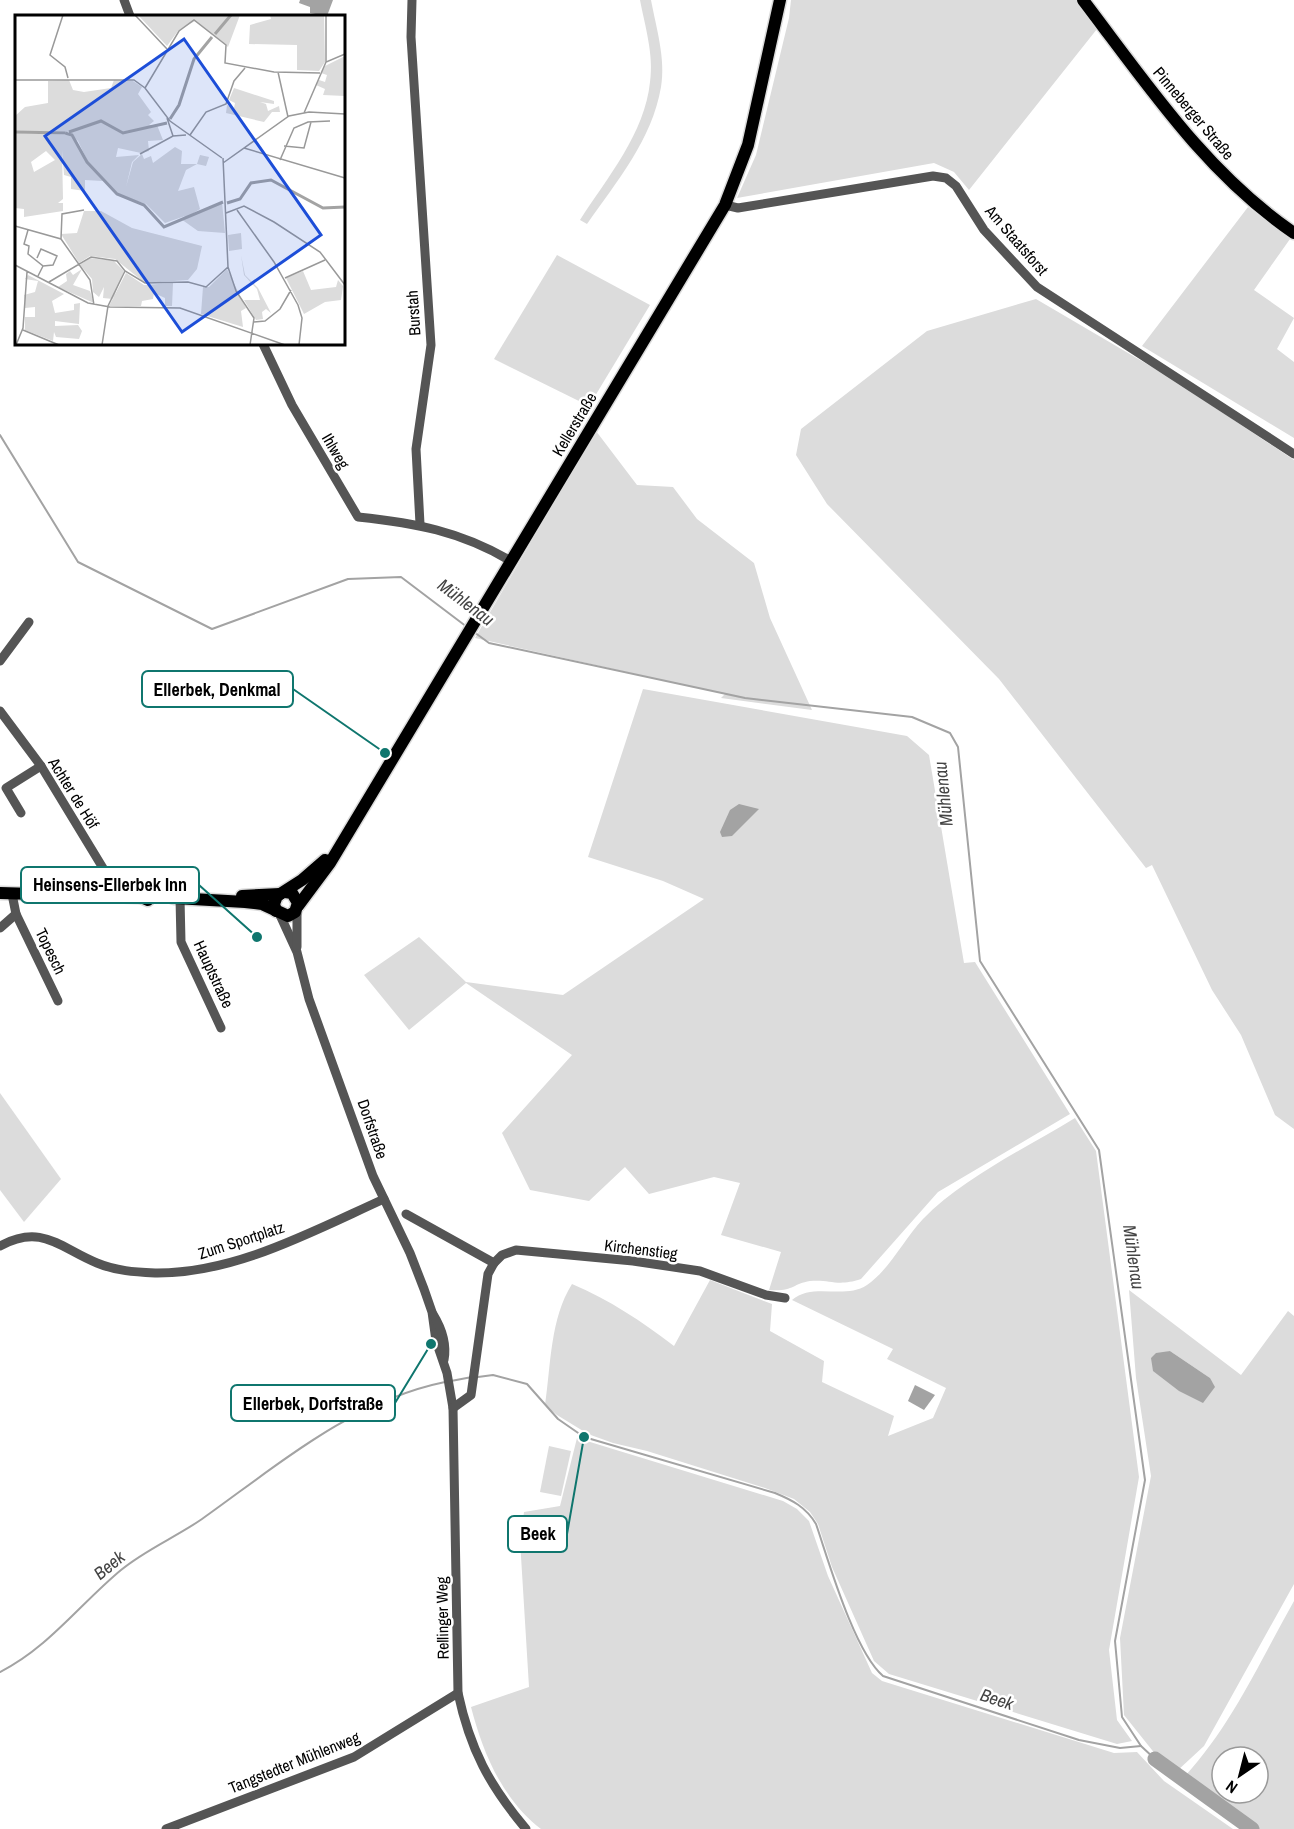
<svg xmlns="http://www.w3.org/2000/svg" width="1294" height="1829" viewBox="0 0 1294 1829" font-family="'Archivo Narrow',sans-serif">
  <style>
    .green { fill: #dcdcdc; fill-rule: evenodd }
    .water { fill: #a3a3a3 }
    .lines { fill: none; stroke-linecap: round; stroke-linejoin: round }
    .stream { stroke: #a3a3a3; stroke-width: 2 }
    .river { stroke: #a3a3a3; stroke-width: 15 }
    .major-casing { stroke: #dbdbdb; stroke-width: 15 }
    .minor { stroke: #555; stroke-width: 9 }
    .major { stroke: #000; stroke-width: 12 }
    .labels { text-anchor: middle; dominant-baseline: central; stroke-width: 5; stroke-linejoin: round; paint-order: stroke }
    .street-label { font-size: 16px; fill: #000; stroke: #fff }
    .water-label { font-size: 18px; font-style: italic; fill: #444; stroke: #fff }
    .inset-river { fill: none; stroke: #a3a3a3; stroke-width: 3 }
    .inset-road { fill: none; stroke: #999; stroke-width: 1.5 }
    .view { fill: #1d4ed8; fill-opacity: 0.15; stroke: #1d4ed8; stroke-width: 3 }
    .inset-edge { fill: none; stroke: #000; stroke-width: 3 }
    .leader { fill: none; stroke: #0f766e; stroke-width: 2 }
    .callout-dot { fill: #0f766e; stroke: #fff; stroke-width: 2 }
    .callout { fill: #fff; stroke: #0f766e; stroke-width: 2 }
    .callout-label { font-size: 18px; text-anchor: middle; font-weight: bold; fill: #000 }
  </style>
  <rect width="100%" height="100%" fill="#fff"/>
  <!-- green -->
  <g class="green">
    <path d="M640,0H651C656,27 666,59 661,87C652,140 617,181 587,224L580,220C607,178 645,133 650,82C654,55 645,26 640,0Z"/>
    <path d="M791,0H1076L1097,29L969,190L954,172L934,163L737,198L756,155L789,18Z"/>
    <path d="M1248,207L1290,239L1254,290L1294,318L1277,349L1294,362V438L1142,346Z"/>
    <path d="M557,255L650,305L589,406L494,359Z"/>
    <path d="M1036,299L1169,377L1294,460V1129L1275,1115L1241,1035L1212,990L1152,865L1146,868L999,679L827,504L796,455L801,429L927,331Z"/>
    <path d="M596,431L637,485L673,487L697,519L754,563L770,618L812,710L721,698L725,694L475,638Z"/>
    <path d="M643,689L907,736L929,755L964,963L975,962L1070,1114L938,1192L861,1279C837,1287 830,1279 810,1281C792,1284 793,1292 769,1290L781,1252L721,1235L740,1183L714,1177L649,1194L625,1167L589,1201L530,1190L502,1133L572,1055L466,983L409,1030L364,975L419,937L466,982L563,995L704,899L663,881L588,857Z"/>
    <path d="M0,1093L61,1179L24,1222L0,1190Z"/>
    <path d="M1075,1118L1096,1151L1139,1477L1109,1650L1117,1720L1132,1741L1117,1744L889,1674L874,1661L832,1567L818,1524L810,1512L794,1499L765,1488L647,1451L613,1443L588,1434L557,1415L545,1405C551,1365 550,1319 572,1284C610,1300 641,1321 674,1346L710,1280L772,1304L770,1331L824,1361L822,1382L894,1416L888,1436L933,1418L946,1388L887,1359L893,1349L792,1300C813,1282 844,1300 867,1285C890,1269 904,1239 923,1219C963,1178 1026,1148 1075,1118Z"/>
    <path d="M1129,1290L1241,1375L1288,1311L1294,1316V1584L1204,1746L1177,1771L1156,1755L1124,1715L1120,1638L1151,1476L1136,1378ZM1170,1351L1210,1378L1151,1358Z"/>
    <path d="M577,1438L783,1501L797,1509L809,1521L828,1576L872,1673L882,1681L1114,1753L1137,1752L1164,1781L1233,1829H541C502,1799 483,1753 471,1707L529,1687L520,1540L524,1512L560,1506Z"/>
    <path d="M549,1446L571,1451L561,1496L540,1492Z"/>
    <path d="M1294,1601V1829H1259L1185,1776C1232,1725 1260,1661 1294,1601ZM1222,1757H1258V1793H1222Z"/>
  </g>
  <!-- water -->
  <g class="water">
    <path d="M300,0H333L327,16L310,13V7L299,3Z"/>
    <path d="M739,804L759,809L732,836L722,837L720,832L730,810Z"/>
    <path d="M1170,1351L1210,1378L1215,1387L1203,1403L1179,1391L1153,1371L1151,1358L1156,1353Z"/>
    <path d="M915,1385L935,1395L924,1410L908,1401Z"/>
  </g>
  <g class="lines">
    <!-- stream -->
    <g class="stream">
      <path d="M0,435L78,562L212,629L348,579L401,577L467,627"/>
      <path d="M474,632L489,643L745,698L912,717L950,733L958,747L980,961L1099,1150L1145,1480L1115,1641L1122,1717L1141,1746L1155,1759"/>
      <path d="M478,1377L493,1375L527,1384L558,1419L584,1437L775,1493C792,1500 806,1507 816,1524C829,1562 854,1651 883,1676L1079,1740L1120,1748L1141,1746"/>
      <path d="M451,1381L472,1377"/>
      <path d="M0,1672C48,1648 80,1604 121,1570C145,1550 176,1537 202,1519C278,1465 352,1401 445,1382"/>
    </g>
    <!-- river -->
    <path class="river" d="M1155,1759L1252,1829"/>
    <defs>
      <g id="major">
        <path d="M1083,0C1147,84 1206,173 1294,233"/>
        <path d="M0,893L141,897L148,900"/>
        <path d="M242,896L280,894"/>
        <path d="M141,897L162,894L175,898L245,902L262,904L288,916L295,912L298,903L292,893L285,892"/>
        <path d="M298,906L330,863L725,205L748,145L780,0"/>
        <path d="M276,911L274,904L277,896L302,880L325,860"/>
      </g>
    </defs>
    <!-- major casing -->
    <use href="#major" class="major-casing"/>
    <!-- minor -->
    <g class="minor">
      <path d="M124,0L130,16"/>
      <path d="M412,0L411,37L431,345L416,449L420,524"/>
      <path d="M725,205L738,208L933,176L946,178L956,186L984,230L1037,287L1294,454"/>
      <path d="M263,344L292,405L358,517C415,523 460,531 511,561"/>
      <path d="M0,661L29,622"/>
      <path d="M0,711L41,766L106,873L108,897"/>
      <path d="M21,813L6,788L41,766"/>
      <path d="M180,898L181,942L221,1028"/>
      <path d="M16,914L58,1001"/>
      <path d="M280,915L297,952L309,999L373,1176L410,1253L424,1289L432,1312L436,1341L447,1373L453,1408L458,1693C470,1749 489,1785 526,1829"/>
      <path d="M0,928L16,914L12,894"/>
      <path d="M297,947V909"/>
      <path d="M406,1214L494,1263L502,1255L516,1250L633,1261L700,1271L766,1295L785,1298"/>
      <path d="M0,1246C42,1223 60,1248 97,1263C116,1271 135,1272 155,1273C235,1274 313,1231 384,1199"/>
      <path d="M433,1314C441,1327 447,1344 444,1360"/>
      <path d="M453,1408L471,1395L488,1274L494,1263"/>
      <path d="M166,1829L354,1757L458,1693"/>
    </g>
    <!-- major -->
    <use href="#major" class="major"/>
  </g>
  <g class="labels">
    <!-- street labels -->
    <g class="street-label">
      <text transform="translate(1194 113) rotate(50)">Pinneberger Straße</text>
      <text transform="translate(1017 240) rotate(49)">Am Staatsforst</text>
      <text transform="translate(413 313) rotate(-94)">Burstah</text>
      <text transform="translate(574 424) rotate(-59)">Kellerstraße</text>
      <text transform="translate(336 451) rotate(60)">Ihlweg</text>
      <text transform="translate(74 793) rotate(58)">Achter de Höf</text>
      <text transform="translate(51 951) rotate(64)">Topesch</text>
      <text transform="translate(214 974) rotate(65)">Hauptstraße</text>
      <text transform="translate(373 1129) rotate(71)">Dorfstraße</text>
      <text transform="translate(241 1240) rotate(-18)">Zum Sportplatz</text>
      <text transform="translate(641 1249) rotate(7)">Kirchenstieg</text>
      <text transform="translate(442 1618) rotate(-91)">Rellinger Weg</text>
      <text transform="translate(294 1762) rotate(-22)">Tangstedter Mühlenweg</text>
    </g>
    <!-- water labels -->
    <g class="water-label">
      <text transform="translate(466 602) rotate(37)">Mühlenau</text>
      <text transform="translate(943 794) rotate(-96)">Mühlenau</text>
      <text transform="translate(1134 1257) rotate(82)">Mühlenau</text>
      <text transform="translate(109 1565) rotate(-39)">Beek</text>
      <text transform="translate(997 1699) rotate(18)">Beek</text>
    </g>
  </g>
  <!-- overview -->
  <g transform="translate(15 15)">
    <rect width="330" height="330" fill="#fff"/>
    <path d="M123,0H225L213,32L180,6L163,16L152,31ZM255,0H309L310,47L304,56L282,55V30L234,29L235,10L256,4ZM330,41V81L308,80L310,74L301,70L304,65L310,67L312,60L306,58L310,51ZM54,65L58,75L69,77L96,73L99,65L118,66L127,72L123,79L136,97L133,100L139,106L134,110H142L148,125L133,126L134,136L126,138L103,133L101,142L124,140L117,147L111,172L118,147L127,139L129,144L136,141L138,148L160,132L167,136L166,149H182L185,140L194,142L191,151L182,149L171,155L163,176L179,172L185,194L177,199L207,187L210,218L183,216L166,204L170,201L150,208L131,189L102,179L73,147L63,126L54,118L87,106L53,117L0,116V101L10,92L33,88V66ZM219,73L259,86V89L245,87L251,89L253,96L264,91L265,97H257L249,107L211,98L212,90L219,93L220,88L214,85ZM0,118L57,120L72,148L88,166L70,165V176L56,174V162L49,160L47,135L48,184L43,188H48V196L9,202V194L0,193ZM31,136L40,145L19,157L16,147ZM69,196H86L117,213L187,231L182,254L173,265L130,268L100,244L75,241L64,248L46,219L62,218ZM226,218L227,234L214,236L213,220ZM226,240L230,260L243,273L256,298L251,294L247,297L248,304L241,305L229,285H245L242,274L229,260ZM75,243L99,246L109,256L98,284L88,283L89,272L84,282L78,277L77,264L65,250ZM67,254L58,270L75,276L79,288L43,272L52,266L51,259L55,256L58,260ZM212,254L231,293L226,296L228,312L186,299L188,272H194ZM288,256L296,275L321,272L323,265L328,271L326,285L310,287L289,299L271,263ZM111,258L129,270L158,268L157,291H150V283L139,278L138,284L127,286L126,291H94ZM13,260L49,279L37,286L40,298L59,295V289L65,288L64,309L40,306V311L63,310L67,316L64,324L41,322L39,317L38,326L10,315V302H20V292L10,293L9,280L20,277L23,266L10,264Z" fill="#dcdcdc" fill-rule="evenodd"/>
    <path class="inset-river" d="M200,19L216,0M155,104L164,90L179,44L197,22M0,117L50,118M54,117L86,106L108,118L152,108M50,118L57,120L72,147L102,179L129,190L149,212L208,187M212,188L225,184L236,168L256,165L308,193L330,192"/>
    <path class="inset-road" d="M48,0L35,40L50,52L53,63M120,0L152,34M311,0V47M263,57L273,102M0,65H119L130,73L155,106L207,143M130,73L164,16L179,5L211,30L210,48L259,57L305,58M289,98L311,47L330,39M152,103L158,121M175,120L191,97L211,89L219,66L230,53M269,131L289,133L296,107M229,133L330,163M125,139L158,121L171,120M208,143L213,252L221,276L239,303L235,330M265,145L279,113L293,107L315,106M208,148L274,101L294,97L330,99M222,195L259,247L283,290L287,303L284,330M211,198L229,191L259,207L305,237L330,270M0,211L46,224L75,265L79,290M13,215L9,229L14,231L13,239L28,251L23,261M46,224L47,199L69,195M22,243L26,234L42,241L38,250L28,251M0,250L73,288L95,292L165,293L270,330M270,263L310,245M34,267L76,242L102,246L110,256L130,268L173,267L191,272L213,252M239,307L250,306L265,294L276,275M8,315L44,330M1,330L8,313L12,257M87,330L93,291L110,256"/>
    <path class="view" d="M169,24L306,220L167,317L30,121Z"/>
    <rect width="330" height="330" class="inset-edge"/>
  </g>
  <!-- callouts -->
  <path class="leader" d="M385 753L293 689M257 937L199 885M431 1344L395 1403M584 1437L567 1534"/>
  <g class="callout-dot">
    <circle cx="385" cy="753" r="6"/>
    <circle cx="257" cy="937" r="6"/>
    <circle cx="431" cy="1344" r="6"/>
    <circle cx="584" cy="1437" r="6"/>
  </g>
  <g class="callout">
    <rect x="142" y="671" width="151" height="36" rx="6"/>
    <rect x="21" y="867" width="178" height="36" rx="6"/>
    <rect x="231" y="1385" width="164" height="36" rx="6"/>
    <rect x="508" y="1516" width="59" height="36" rx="6"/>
  </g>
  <g class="callout-label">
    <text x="217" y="696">Ellerbek, Denkmal</text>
    <text x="110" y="891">Heinsens-Ellerbek Inn</text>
    <text x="313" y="1410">Ellerbek, Dorfstraße</text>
    <text x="538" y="1540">Beek</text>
  </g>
  <!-- north arrow -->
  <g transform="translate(1240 1775) rotate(215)"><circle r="28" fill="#ffffff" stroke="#999999" stroke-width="1.5"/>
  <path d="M0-4.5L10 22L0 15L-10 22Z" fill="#000000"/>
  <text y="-9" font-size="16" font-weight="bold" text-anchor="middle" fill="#000000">N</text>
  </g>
</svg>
